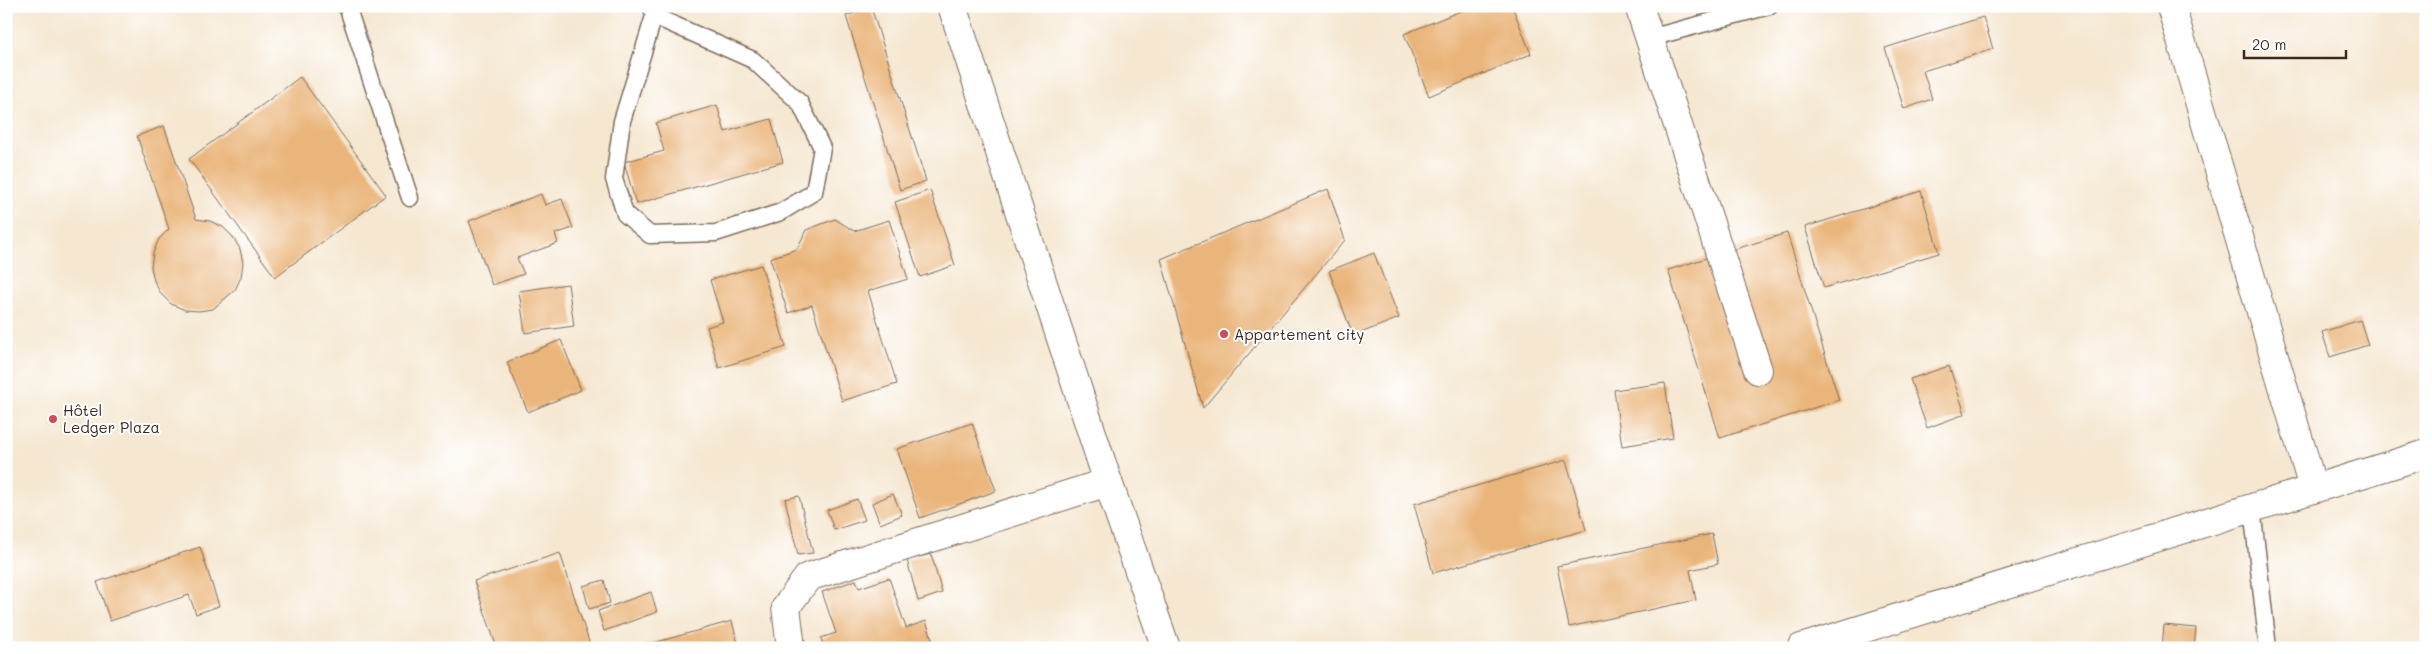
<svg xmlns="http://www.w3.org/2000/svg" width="2432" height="654" viewBox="0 0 2432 654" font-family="Mali,sans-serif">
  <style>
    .building { fill: #eab57a }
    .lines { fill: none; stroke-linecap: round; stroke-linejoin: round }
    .lane-casing { stroke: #7c6c5c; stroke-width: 19 }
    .street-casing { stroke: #7c6c5c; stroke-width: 30 }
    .lane { stroke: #fff; stroke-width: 16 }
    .street { stroke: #fff; stroke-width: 28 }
    .poi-dot { fill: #d1495b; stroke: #fff; stroke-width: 2 }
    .labels { text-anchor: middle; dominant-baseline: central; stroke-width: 4; stroke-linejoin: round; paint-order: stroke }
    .poi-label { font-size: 15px; fill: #3b2a1e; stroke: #fff; text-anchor: start }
  </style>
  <rect width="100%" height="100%" fill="#fff"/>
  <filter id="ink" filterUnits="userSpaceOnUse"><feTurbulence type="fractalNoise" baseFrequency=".02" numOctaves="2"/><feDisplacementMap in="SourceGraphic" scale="10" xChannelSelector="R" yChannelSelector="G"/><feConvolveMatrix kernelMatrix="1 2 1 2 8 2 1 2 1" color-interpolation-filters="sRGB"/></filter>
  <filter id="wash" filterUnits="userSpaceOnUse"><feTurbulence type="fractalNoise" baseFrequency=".0096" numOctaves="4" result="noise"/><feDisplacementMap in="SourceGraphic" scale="20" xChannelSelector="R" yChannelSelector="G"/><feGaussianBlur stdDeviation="1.12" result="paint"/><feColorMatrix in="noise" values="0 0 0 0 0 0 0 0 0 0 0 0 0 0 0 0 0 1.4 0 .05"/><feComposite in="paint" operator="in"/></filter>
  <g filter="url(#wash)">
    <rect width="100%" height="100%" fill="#f5e7d0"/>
    <g id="blocks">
      <!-- building -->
      <g class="building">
        <path d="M1473,6H1512L1531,54L1429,96L1404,34Z"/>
        <path d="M871,7L926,181L900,190L846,16Z"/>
        <path d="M1983,17L1993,49L1923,71L1932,99L1904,109L1885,48Z"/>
        <path d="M300,77L386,195L275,277L189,159Z"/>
        <path d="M717,105L725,132L771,119L783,162L636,204L624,162L664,151L656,123Z"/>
        <path d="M164,126L196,219L210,221L223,227L233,237L240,249L243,263L241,277L235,290L213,309L199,311L185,310L171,304L161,294L154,281L151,267L153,253L159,239L169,229L137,136Z"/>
        <path d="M1328,189L1345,240L1203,408L1161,259Z"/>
        <path d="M930,190L955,265L920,277L895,202Z"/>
        <path d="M1921,191L1939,253L1824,288L1805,227Z"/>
        <path d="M541,194L545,205L562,199L573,228L555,234L558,243L517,258L524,274L492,285L469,221Z"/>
        <path d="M2426,217V246H2425L2419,219Z"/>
        <path d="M835,219L854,231L889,220L908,279L868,291L897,384L842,401L812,305L788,313L770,258L797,249L806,230Z"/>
        <path d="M1787,233L1839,400L1720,438L1668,270Z"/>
        <path d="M1374,253L1399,318L1353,336L1329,271Z"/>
        <path d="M761,265L786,347L719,368L707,327L723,322L710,280Z"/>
        <path d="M568,284L574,326L525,333L519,291Z"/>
        <path d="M2360,320L2368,345L2330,357L2322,332Z"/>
        <path d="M561,340L581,390L528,412L507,362Z"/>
        <path d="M1949,366L1965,414L1927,428L1910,379Z"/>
        <path d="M1665,383L1673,438L1622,446L1614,390Z"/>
        <path d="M972,423L996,491L920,518L897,449Z"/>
        <path d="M1566,460L1586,530L1433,573L1414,504Z"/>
        <path d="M893,494L902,515L880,524L872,503Z"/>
        <path d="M799,496L813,553L798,555L785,499Z"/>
        <path d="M857,499L865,520L834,530L827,510Z"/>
        <path d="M1712,534L1718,564L1690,570L1696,600L1569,627L1557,566Z"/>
        <path d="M200,547L219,606L196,614L189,595L110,621L97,582Z"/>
        <path d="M560,553L591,648H497L474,581Z"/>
        <path d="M931,554L942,593L918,601L907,560Z"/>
        <path d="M889,578L906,628L926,621L935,648H824L821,638L836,633L822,592L856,580L859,588Z"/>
        <path d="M604,580L610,603L589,609L583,586Z"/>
        <path d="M651,592L657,612L604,631L598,611Z"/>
        <path d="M732,621L739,648H639V647Z"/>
        <path d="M2164,625L2196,628L2194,648H2162Z"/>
      </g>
    </g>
  </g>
  <g filter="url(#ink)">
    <use href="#blocks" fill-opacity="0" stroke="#7c6c5c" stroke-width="1"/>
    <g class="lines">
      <defs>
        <g id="lane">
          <path d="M347,6L410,198"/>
          <path d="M652,6L654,16L622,121L614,179L625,214L650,235L716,233L781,212L814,192L822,148L800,103L753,60L654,16"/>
          <path d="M1650,38L1769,6"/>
          <path d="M2252,508L2268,648"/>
        </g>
        <g id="street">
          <path d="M952,6L1108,482L1166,648"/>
          <path d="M1639,6L1758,370"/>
          <path d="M2171,6L2313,488"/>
          <path d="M791,648L786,607L808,577L1108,482"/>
          <path d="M1801,648L2426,454"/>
        </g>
      </defs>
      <!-- lane casing -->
      <use href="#lane" class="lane-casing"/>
      <!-- street casing -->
      <use href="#street" class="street-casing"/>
      <!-- lane -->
      <use href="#lane" class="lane"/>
      <!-- street -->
      <use href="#street" class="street"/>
    </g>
  </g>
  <!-- markers -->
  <g class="poi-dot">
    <circle cx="1224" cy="334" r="5"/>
    <circle cx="53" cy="419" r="5"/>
  </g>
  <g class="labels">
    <!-- poi labels -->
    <g class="poi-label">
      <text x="1234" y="334">Appartement city</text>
      <text x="63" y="410">Hôtel<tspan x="63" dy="17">Ledger Plaza</tspan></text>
    </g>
  </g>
  <!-- margin -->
  <rect width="2432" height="654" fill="none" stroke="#fff" stroke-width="25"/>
  <!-- scale -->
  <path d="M2244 50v8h102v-8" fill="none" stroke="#3b2a1e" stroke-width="2.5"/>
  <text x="2252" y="50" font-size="15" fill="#3b2a1e" stroke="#ffffff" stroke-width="4" paint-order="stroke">20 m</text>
</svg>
